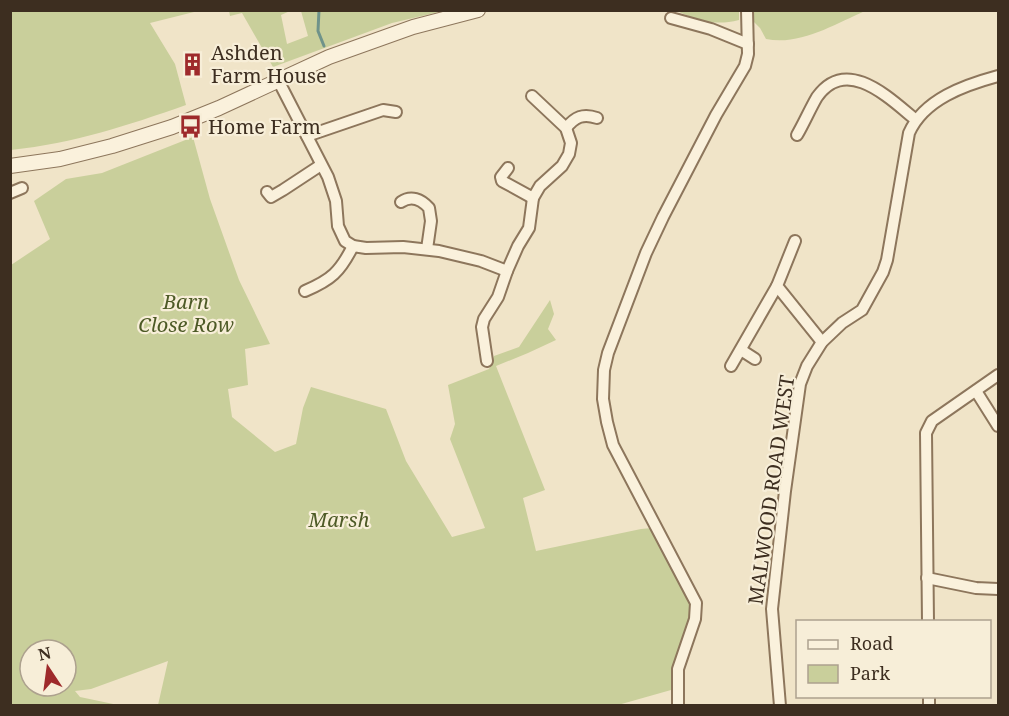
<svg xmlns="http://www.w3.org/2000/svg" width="1009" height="716" viewBox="0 0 1009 716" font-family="'Noto Serif',serif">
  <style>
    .green { fill: #c9cf9b; fill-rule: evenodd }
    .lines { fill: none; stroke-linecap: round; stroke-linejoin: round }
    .stream { stroke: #6f938a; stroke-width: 3 }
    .minor-casing { stroke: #8d765c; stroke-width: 14 }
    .tertiary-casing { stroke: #8d765c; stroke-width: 16 }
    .minor { stroke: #faf1dc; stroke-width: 10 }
    .tertiary { stroke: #faf1dc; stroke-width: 14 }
    .labels { text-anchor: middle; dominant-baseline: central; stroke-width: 4.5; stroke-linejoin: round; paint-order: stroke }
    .poi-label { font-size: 20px; fill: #3d2e20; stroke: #f7eed8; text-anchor: start }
    .park-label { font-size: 20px; font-style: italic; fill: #4d5a26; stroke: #f7eed8 }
    .street-label { font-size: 20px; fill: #3d2e20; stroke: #f7eed8 }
  </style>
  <rect width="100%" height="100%" fill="#f0e4c8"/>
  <!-- green -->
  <g class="green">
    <path d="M11,10L198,11L150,23L175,64L186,105C126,126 75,143 11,150Z"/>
    <path d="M229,11H290L281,15L287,44L308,36L301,11H443L392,23L273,67L242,13L230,16Z"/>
    <path d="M677,11H739V20C715,26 699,21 677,11Z"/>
    <path d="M752,11H865C835,24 800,46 766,39L760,28L753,21Z"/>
    <path d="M193,137L210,199L239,280L270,344L245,349L248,385L228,389L232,417L275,452L296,444L303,408L311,387L386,409L406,461L452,537L485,528L450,439L455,424L448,385L489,369L494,356L519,347L550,300L554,314L548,329L556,340L528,353L496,366L545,490L523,498L536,551L641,529L652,528L693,608L674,665L671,690L618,705H158L168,661L91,689L75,691L80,697L118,705L11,706V265L50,239L34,201L66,179L102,173ZM30,650H66V686H30Z"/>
  </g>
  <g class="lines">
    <!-- stream -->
    <path class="stream" d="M319,10L318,31L324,46"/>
    <defs>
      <g id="minor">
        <path d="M671,18L711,29L748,44"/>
        <path d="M278,80L328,177L336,201L338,226L345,241L353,246L366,248L403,247L439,251L481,261L507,271L518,246L529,228L533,198L540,186L562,166L569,154L571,143L566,128L532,96"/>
        <path d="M566,128C575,117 583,113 597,118"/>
        <path d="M797,135C804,123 810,109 817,97C847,55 890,99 916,120"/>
        <path d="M307,136L383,110L396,112"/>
        <path d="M508,168L501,177L502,181L533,198"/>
        <path d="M267,192L271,197L283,190L321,165"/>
        <path d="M10,193L22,188"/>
        <path d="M401,202C411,195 421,199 429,208L431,221L427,249"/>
        <path d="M795,241L777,286L822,342"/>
        <path d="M305,291C331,280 340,272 353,246"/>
        <path d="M741,350L755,359"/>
        <path d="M487,361L482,327L484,319L498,297L507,271"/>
        <path d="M731,366L777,286"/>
        <path d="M976,391L998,426"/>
        <path d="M927,578L976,588L998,589"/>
        <path d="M928,622L926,433L932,421L998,375"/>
        <path d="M929,696V706"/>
        <path d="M678,706V669L695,619L696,603L613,445L607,422L603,399L604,370L608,353L646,253L663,217L716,115L745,66L748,54L747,10"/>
        <path d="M780,706L772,609L785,491L800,384L807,366L822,342L842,323L862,310L883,272L887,260L909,133C924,99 965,85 998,76"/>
      </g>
      <path id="tertiary" d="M10,166L60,159L112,146L172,127L219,108L329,57L413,27L478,10"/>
    </defs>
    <!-- minor casing -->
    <use href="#minor" class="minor-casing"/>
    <!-- tertiary casing -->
    <use href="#tertiary" class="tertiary-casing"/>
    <!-- minor -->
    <use href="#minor" class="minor"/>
    <!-- tertiary -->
    <use href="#tertiary" class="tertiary"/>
  </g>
  <!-- icons -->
  <defs>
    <symbol id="building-bare" viewBox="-9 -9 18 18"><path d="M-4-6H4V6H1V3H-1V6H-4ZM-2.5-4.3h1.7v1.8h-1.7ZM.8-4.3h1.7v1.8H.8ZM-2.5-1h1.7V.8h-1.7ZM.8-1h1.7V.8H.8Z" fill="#9e2a2b" stroke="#f7eed8" stroke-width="2.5" paint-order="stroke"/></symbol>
    <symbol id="bus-bare" viewBox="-9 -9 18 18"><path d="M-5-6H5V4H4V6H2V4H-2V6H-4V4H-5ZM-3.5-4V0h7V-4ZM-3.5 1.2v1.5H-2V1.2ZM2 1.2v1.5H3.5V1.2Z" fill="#9e2a2b" stroke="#f7eed8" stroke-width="2.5" paint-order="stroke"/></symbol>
  </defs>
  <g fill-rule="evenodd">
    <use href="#building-bare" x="176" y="48" width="33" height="33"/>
    <use href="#bus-bare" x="174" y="110" width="33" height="33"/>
  </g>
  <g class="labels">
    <!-- poi labels -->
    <g class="poi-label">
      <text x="211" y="52">Ashden<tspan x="211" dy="23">Farm House</tspan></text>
      <text x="208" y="126">Home Farm</text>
    </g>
    <!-- park labels -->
    <g class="park-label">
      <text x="186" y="301">Barn<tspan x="186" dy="23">Close Row</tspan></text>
      <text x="339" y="519">Marsh</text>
    </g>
    <!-- street labels -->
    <g class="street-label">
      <text transform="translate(771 490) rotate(-82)">MALWOOD ROAD WEST</text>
    </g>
  </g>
  <!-- border -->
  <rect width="1009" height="716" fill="none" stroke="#3d2e20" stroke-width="24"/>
  <!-- legend -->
  <rect x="796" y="620" width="195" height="78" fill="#f7eed8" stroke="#ada18e" stroke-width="1.5"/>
  <rect x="808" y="640" width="30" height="9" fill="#faf1dc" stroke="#ada18e" stroke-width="1.5"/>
  <text x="850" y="650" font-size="18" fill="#3d2e20">Road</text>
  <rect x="808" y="665" width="30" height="18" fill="#c9cf9b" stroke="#ada18e" stroke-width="1.5"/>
  <text x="850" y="680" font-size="18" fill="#3d2e20">Park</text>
  <!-- north arrow -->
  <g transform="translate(48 668) rotate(347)"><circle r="28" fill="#f7eed8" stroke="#ada18e" stroke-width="1.5"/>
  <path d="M0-4.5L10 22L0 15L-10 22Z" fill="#9e2a2b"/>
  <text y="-9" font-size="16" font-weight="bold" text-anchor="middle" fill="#3d2e20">N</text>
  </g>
</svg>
